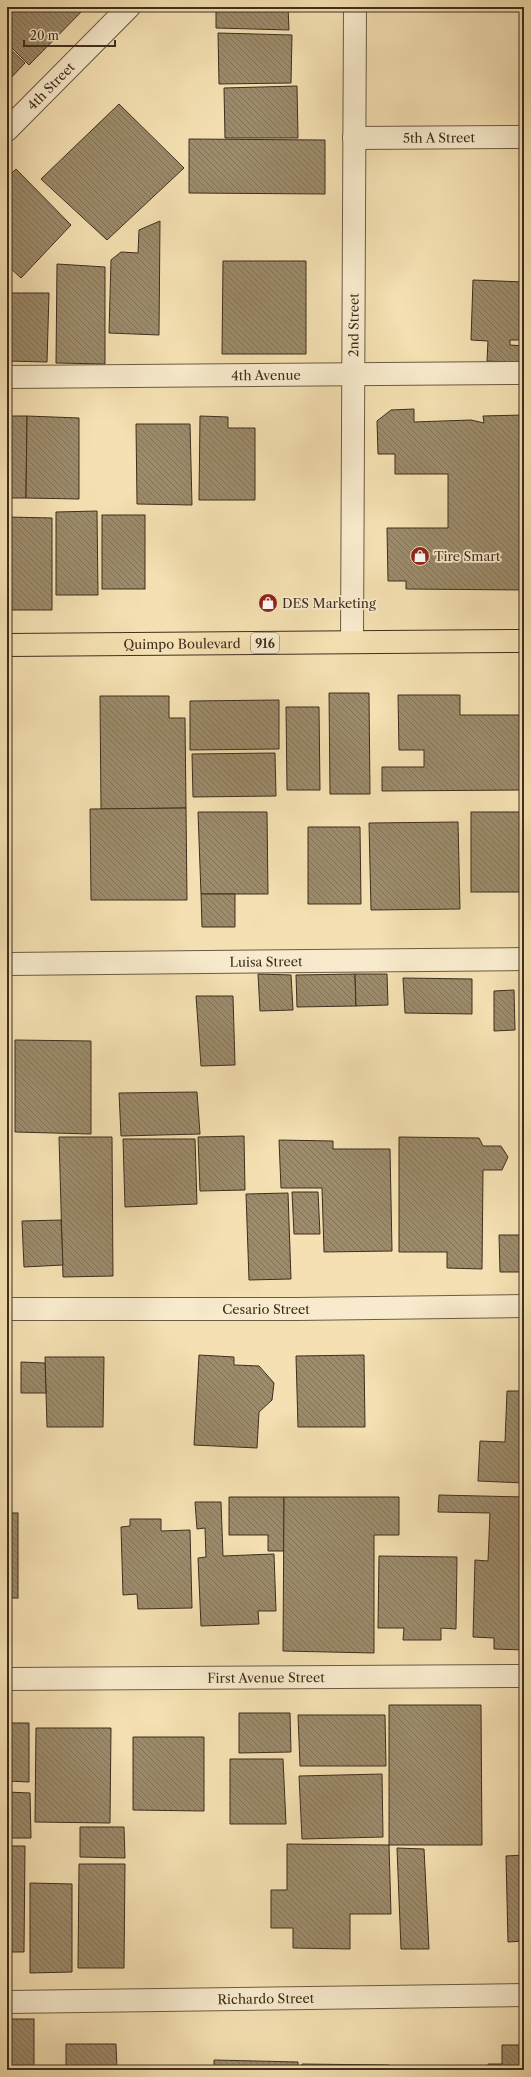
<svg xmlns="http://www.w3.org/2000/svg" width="531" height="2077" viewBox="0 0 531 2077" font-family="'Libre Caslon Text',serif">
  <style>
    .building { fill: url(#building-back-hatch); stroke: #3f2e1d }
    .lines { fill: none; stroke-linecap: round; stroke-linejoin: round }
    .minor-casing { stroke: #6c5a42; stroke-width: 24 }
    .primary-casing { stroke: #3f2e1d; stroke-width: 24 }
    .minor { stroke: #f8ebcd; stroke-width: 22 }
    .primary { stroke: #f4e0b2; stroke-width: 22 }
    .labels { text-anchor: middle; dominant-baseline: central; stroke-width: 3.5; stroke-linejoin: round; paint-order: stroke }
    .shield { fill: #f8ebcd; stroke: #766752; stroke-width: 1 }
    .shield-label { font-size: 12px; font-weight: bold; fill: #3f2e1d }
    .street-label { font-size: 13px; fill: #3f2e1d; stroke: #f8ebcd }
    .poi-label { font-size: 13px; fill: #3f2e1d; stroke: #f8ebcd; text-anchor: start }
  </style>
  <defs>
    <pattern id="building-back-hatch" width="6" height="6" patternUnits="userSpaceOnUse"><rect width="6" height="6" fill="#9d8b6a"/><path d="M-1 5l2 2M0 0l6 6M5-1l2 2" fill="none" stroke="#817257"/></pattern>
  </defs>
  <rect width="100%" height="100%" fill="#f4e0b2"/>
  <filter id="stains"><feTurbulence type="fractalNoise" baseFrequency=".005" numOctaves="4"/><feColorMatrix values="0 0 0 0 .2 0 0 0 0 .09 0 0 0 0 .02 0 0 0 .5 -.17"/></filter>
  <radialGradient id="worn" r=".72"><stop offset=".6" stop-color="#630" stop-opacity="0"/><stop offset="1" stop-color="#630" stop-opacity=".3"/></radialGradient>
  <!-- building -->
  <g class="building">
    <path d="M7,7H86L29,65L7,43Z"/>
    <path d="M216,7H288L289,30L216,28Z"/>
    <path d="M218,33L292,35L291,83L219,84Z"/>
    <path d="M7,46L25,63L7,82Z"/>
    <path d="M297,86L298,138H225L224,88Z"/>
    <path d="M119,104L184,168L107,240L41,179Z"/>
    <path d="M189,139L325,140V194L189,193Z"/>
    <path d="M16,169L71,225L21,278L7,265V178Z"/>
    <path d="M160,221L159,335L109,333L111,260L121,252L138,253L139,230Z"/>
    <path d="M223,261H306V354H222Z"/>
    <path d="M57,264L105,267V364L56,363Z"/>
    <path d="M473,280L524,282V334L523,340H510V345L524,346V369L508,362L487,361L488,341L471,340Z"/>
    <path d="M7,293H49L47,362L7,361Z"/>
    <path d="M414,409V422L471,420L484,423L483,416L524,415V590L406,589V581H388L387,528H448V474H395V454H378L377,421L391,410Z"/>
    <path d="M7,416H27L26,498H7Z"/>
    <path d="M27,416L79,418V499L26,498Z"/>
    <path d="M200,416L228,417V428H255V500H199Z"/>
    <path d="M136,424H190L192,505L137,504Z"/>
    <path d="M97,511L98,595H56V512Z"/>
    <rect x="102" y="515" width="43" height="74"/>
    <path d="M7,517L52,518V610H7Z"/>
    <path d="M329,693H369L370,794H330Z"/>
    <path d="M398,695H460V715H524V790L382,791V767H424V750H399Z"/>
    <path d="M100,696H169V718H185L186,808L101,809Z"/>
    <path d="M279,700V749L190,750V701Z"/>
    <path d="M286,707H319L320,790H287Z"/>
    <path d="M275,753L276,796L193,797L192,754Z"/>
    <path d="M186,808L187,900H91L90,809Z"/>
    <path d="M198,812H267L268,894H201Z"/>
    <rect x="471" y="812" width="53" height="80"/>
    <path d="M458,822L460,909L371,910L369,823Z"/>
    <path d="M308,827H360L361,904H308Z"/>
    <path d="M201,894H235V927H202Z"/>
    <path d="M258,974L291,975L293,1010L260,1011Z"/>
    <path d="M355,974L356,1006L297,1007L296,975Z"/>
    <path d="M355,974H387L388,1005L356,1006Z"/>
    <path d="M403,978L472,979V1014L405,1013Z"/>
    <path d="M514,990L515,1030L494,1031V991Z"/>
    <path d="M196,996H233L235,1065L201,1066Z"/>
    <path d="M15,1040L91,1041V1134L15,1132Z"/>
    <path d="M197,1092L200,1134L121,1136L119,1093Z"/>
    <path d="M244,1136L245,1190L200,1191L198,1137Z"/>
    <path d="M59,1137H112L113,1276L63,1277Z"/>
    <path d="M399,1137L479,1138L483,1146H501L508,1157L502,1170H483L482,1269L447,1268V1252H399Z"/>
    <path d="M123,1139H195L197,1204L125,1207Z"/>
    <path d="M279,1140L333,1141V1149H390L392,1251L324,1252L322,1188H281Z"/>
    <path d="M292,1192H318L320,1234H294Z"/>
    <path d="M288,1193L291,1279L249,1280L246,1194Z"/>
    <path d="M61,1220L63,1265L24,1267L22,1221Z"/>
    <path d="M499,1235H524V1272H500Z"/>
    <path d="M199,1355L234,1357V1365L259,1366L274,1383L272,1400L259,1412L257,1448L194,1445Z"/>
    <path d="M364,1355L365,1427H298L296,1356Z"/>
    <path d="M45,1357H104L103,1427H47Z"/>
    <path d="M21,1362L45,1363L46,1393H21Z"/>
    <path d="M507,1391H524V1483L478,1481L480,1441L505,1442Z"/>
    <path d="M439,1495L524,1497V1650L494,1649V1638L473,1637L475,1560L488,1561L490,1513L438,1512Z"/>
    <path d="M229,1497H284V1551H268V1535H229Z"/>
    <path d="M284,1497H399V1535H374V1653L283,1651Z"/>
    <path d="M195,1502H221L223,1556L274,1554L276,1611H258L259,1624L201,1626L198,1558L206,1557L205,1528L197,1529Z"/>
    <rect x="7" y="1513" width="11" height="85"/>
    <path d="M130,1519H161V1531L190,1530L192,1608L138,1609L137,1594L123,1595L121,1527L130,1526Z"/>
    <path d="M379,1556L457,1557L456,1629L441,1628V1640H403L404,1628H378Z"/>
    <path d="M389,1705H481L482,1845H389Z"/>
    <path d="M239,1713H290L291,1752L239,1753Z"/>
    <path d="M298,1715H385L386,1766H300Z"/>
    <path d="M7,1723H29V1782L7,1781Z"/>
    <path d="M36,1728H111L110,1823L35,1822Z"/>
    <path d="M133,1737H204V1811L133,1810Z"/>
    <path d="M230,1759H283L286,1824H230Z"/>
    <path d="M382,1774L383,1837L302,1839L299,1776Z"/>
    <path d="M7,1792L30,1793L31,1838H7Z"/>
    <path d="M80,1827H124L125,1858L80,1857Z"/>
    <path d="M287,1844L389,1845L391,1914H350V1949L293,1948V1928H271V1890H287Z"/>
    <path d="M7,1846H25L24,1952H7Z"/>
    <path d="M397,1848L424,1849L429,1949H401Z"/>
    <path d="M524,1855V1941L508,1942L506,1856Z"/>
    <path d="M79,1864H125L124,1968H78Z"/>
    <path d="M30,1883L72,1884V1972L30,1973Z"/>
    <rect x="7" y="2019" width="27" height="51"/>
    <path d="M66,2044H116L117,2070H66Z"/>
    <path d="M502,2045H524V2070H488V2064H502Z"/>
    <path d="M214,2060L298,2062V2070H214Z"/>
    <path d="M302,2064L389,2065V2070H302Z"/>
    <rect x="125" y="2066" width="80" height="4"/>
  </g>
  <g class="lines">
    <defs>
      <g id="minor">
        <path id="s1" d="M7,130L129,7"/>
        <path id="s2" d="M354,138L524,137"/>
        <path id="s3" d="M7,377L524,373"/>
        <path id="s4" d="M352,642L355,7"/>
        <path id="s5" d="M7,964L524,959"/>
        <path id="s6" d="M7,1309H297L524,1306"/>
        <path id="s7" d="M7,1679L524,1676"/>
        <path id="s8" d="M7,2002L524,1995"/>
      </g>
      <g id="primary">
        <path id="s9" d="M7,645L524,641"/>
      </g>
    </defs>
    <!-- minor casing -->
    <use href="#minor" class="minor-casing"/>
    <!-- primary casing -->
    <use href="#primary" class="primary-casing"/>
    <!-- minor -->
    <use href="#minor" class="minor"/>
    <!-- primary -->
    <use href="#primary" class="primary"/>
  </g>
  <!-- icons -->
  <defs>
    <symbol id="shop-disc" viewBox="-11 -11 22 22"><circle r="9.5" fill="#8f2418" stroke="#f8ebcd"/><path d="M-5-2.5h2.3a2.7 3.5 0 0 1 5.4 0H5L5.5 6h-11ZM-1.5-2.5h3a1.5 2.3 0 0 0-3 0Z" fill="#fff"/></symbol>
  </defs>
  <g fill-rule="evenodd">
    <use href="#shop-disc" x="409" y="545" width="22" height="22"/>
    <use href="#shop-disc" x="257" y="592" width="22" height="22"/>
  </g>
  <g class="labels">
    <!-- shield labels -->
    <rect class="shield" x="251" y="633" width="28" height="20" rx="3"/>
    <g class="shield-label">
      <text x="265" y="643">916</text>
    </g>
    <!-- street labels -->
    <g class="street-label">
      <text stroke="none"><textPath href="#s1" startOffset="62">4th Street</textPath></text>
      <text stroke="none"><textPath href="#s2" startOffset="85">5th A Street</textPath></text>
      <text stroke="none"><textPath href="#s4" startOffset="317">2nd Street</textPath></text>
      <text stroke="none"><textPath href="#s3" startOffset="259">4th Avenue</textPath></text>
      <text stroke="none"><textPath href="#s9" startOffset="175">Quimpo Boulevard</textPath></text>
      <text stroke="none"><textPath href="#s5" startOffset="259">Luisa Street</textPath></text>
      <text stroke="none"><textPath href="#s6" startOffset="259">Cesario Street</textPath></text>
      <text stroke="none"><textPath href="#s7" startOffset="259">First Avenue Street</textPath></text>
      <text stroke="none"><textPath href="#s8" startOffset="259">Richardo Street</textPath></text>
    </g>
    <!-- poi labels -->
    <g class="poi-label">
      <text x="434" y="556">Tire Smart</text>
      <text x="282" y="603">DES Marketing</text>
    </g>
  </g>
  <!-- margin -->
  <rect width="531" height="2077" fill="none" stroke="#f4e0b2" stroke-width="24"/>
  <rect x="8" y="8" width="515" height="2061" fill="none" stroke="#3f2e1d" stroke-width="2"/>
  <rect x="12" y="12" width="507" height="2053" fill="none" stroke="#3f2e1d"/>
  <!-- scale -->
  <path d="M24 40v6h91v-6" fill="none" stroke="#3f2e1d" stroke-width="2"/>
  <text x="30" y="40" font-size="12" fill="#3f2e1d" stroke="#f8ebcd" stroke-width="3" paint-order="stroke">20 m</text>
  <rect width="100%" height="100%" filter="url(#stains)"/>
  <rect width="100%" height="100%" fill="url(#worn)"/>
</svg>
